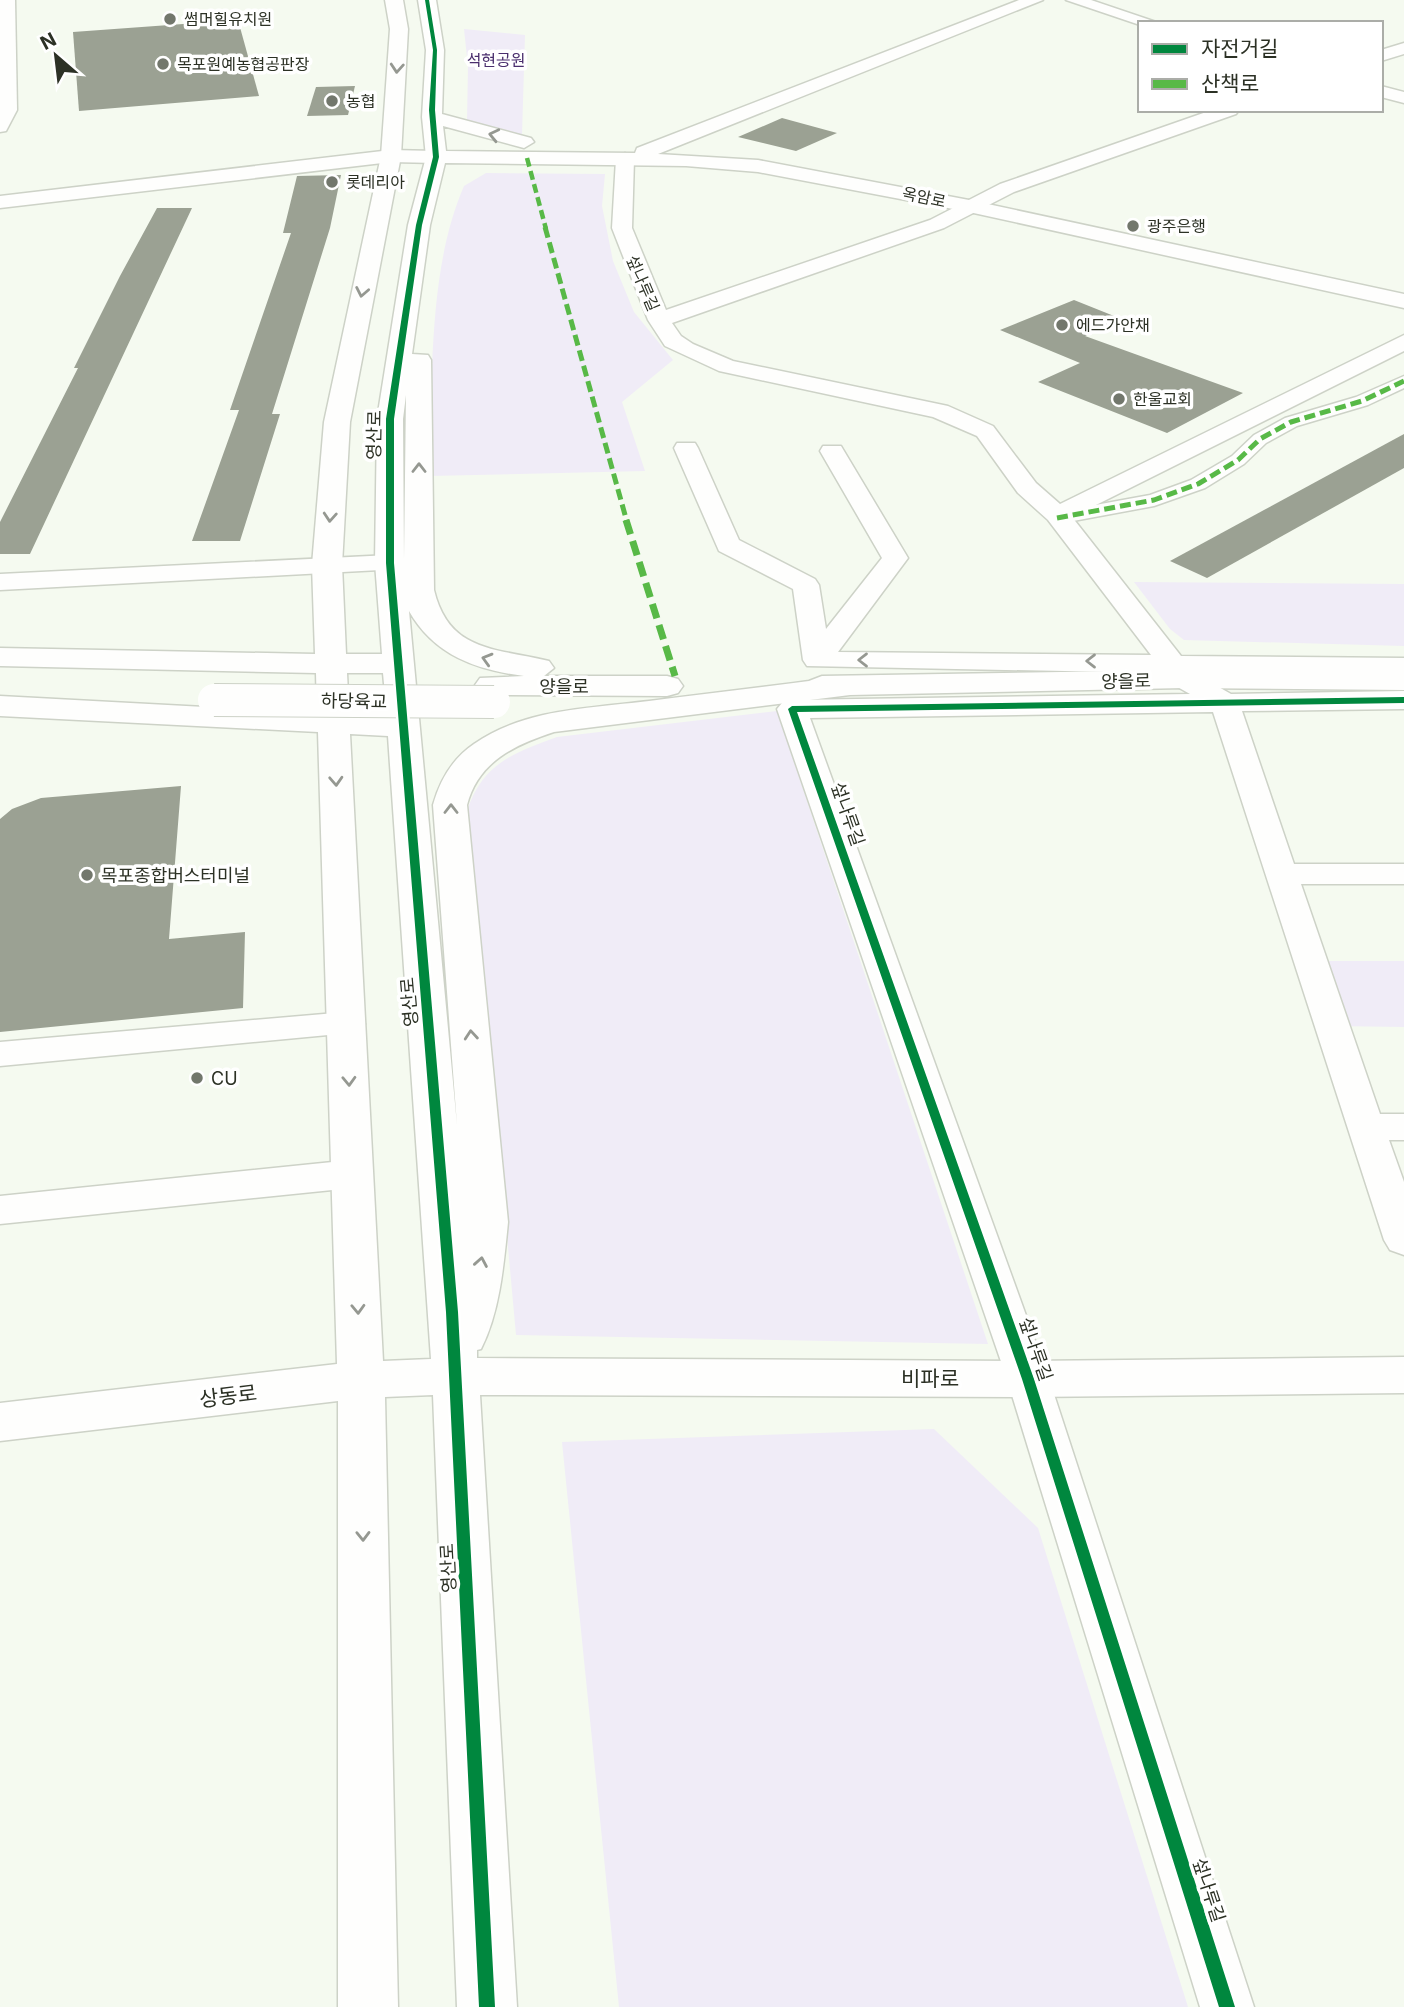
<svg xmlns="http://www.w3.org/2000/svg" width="1404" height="2007" viewBox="0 0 1404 2007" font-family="Inter,'Noto Sans KR',sans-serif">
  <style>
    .green { fill: #f0ecf7 }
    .building { fill: #9ba193 }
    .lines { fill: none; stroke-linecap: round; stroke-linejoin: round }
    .pedestrian-casing { stroke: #cdd2c7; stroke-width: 3 }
    .minor-casing { stroke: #cdd2c7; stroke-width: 3 }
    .tertiary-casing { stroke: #cdd2c7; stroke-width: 3 }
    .pedestrian { fill: #fefefd; fill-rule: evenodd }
    .minor { fill: #fefefd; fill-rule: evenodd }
    .tertiary { fill: #fefefd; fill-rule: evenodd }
    .tertiary-bridge-casing { stroke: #cdd2c7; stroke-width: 34; stroke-linecap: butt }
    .tertiary-bridge { stroke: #fefefd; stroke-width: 32 }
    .quiet-far2 { stroke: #58b947; stroke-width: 4.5; stroke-dasharray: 9 4.5; stroke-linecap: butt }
    .quiet-far1 { stroke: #58b947; stroke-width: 5; stroke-dasharray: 11 5; stroke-linecap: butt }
    .quiet { stroke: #58b947; stroke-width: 7; stroke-dasharray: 15 7; stroke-linecap: butt }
    .cycleway-casing { stroke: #fff; stroke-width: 5 }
    .cycleway { fill: #00873e; fill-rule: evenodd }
    .oneway { stroke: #959891 }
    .poi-dot { fill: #72776c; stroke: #fff; stroke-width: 2.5 }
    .labels { text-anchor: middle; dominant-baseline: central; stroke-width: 7; stroke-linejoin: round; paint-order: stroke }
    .far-poi-label { font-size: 16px; fill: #2c3125; stroke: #fff; text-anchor: start }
    .far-park-label { font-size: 16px; fill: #4a2e6d; stroke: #fff }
    .far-street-label { font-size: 16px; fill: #2c3125; stroke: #fff }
    .street-label { font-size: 18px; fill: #2c3125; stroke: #fff }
    .poi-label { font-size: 18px; fill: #2c3125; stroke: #fff; text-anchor: start }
    .near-street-label { font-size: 21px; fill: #2c3125; stroke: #fff }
  </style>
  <rect width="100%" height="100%" fill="#f5faf0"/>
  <!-- green -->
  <g class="green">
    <path d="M464,29L525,35L522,135L467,120L468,67Z"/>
    <path d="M486,173L605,174L602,206L613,261L634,312L673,360L622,402L645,471L429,476C433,384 427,271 464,186Z"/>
    <path d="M1134,582L1404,584V646L1184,640L1170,629Z"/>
    <path d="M777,711L988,1344L516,1335L468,808C484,762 515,753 557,737Z"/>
    <path d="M1311,961H1404V1027L1332,1026Z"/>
    <path d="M934,1429L1038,1528L1188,2007H619L562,1442Z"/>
  </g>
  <!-- building -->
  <g class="building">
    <path d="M238,20L259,96L79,111L73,32Z"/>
    <path d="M355,86L348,115L307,116L316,87Z"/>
    <path d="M782,118L837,133L796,151L738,137Z"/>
    <path d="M341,175L330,228L272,414H280L240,541H192L239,410H230L291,233H283L297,176Z"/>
    <path d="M157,208H192L30,554H0V522L78,368H74L120,276Z"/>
    <path d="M1074,300L1124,320L1085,336L1243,393L1167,433L1038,382L1080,363L1000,330Z"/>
    <path d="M1404,434V468L1207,578L1170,561Z"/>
    <path d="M181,786L169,939L245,932L243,1008L0,1032V819L12,809L41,798Z"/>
  </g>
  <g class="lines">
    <defs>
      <path id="pedestrian" d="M1404,376V388L1368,405L1297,426L1266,443L1244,464L1205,488L1154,506L1057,524L1047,518L1057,512L1150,495L1191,480L1232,456L1254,435L1285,418L1356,397Z"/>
      <g id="minor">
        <path d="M0,0H15L17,110L6,131L0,132Z"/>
        <path d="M1066,0H1091L1159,23L1140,25Z"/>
        <path d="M1404,43V54L1381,61V50Z"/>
        <path d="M1381,86L1404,92V103L1381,97Z"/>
        <path d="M1212,110H1239L1236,114L1014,192L944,228L672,323L681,336L693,344L733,361L948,406L993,426L1036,483L1060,504L1404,335V351L1072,517L1181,656L1404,658V676L1194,673L1231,694L1404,691V709L1242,711L1294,864H1404V884H1301L1380,1114H1404V1140H1389L1404,1182V1255L1390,1250L1384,1240L1213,712L810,718L1049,1379L1254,2007H1200L1007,1379L777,709L782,703L792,700L1190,694L1174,685L1164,673L807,666L803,660L793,589L719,551L674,448L677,443H695L698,448L739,540L815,579L819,585L826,629L882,558L820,451L823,446H841L908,558L838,652L1151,655L1048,520L1018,493L977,436L933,417L719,371L665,346L648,320L612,228L616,159L625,153L634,159L632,228L666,310L930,220L1000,184Z"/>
        <path d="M391,150L436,151L445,157L436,163L391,162L0,208V196Z"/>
        <path d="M390,555L399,557L403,563L399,569L0,590V574Z"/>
        <path d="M347,1012L360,1016L365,1024L360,1032L0,1066V1042Z"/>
        <path d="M352,1160L366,1164L371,1174L366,1184L352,1188L0,1224V1196Z"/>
      </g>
      <path id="tertiary" d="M385,0H403L408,29L401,156L350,422L342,565L346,654H382L375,563L377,419L408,225L426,157L422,117L426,50L418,0H436L444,50L442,114L531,138L534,142L524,148L443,126L446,151L635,153L637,148L1019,0H1043L658,154L758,160L969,200L1404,294V308L969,212L758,172L686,166L445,163L430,225L412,354L428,355L431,360L434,590C449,653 497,648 549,661L554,668L544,676H667L678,679L683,686L678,693L667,696L491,695L480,692L475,685L480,678L524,676C476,670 434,655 409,611L457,1125L433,805C440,780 452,759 474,744C523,709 591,708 649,701C703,694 756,688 809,681L822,676L1184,670L1404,672V690L1184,688L850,695L554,732C514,745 478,762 467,805L508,1222C504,1263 500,1312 481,1349L477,1350V1358L1028,1361L1404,1357V1393L1028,1397L480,1395L517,2007H457L433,1395L385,1397L398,2007H338V1401L0,1441V1403L337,1364L318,732L0,716V696L317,713L316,673L0,666V648L315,654L312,565L324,422L381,156L390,29ZM406,395L404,560L403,419ZM347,673H383L387,716L349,714ZM350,734L388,736L431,1359L383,1361Z"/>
    </defs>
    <!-- pedestrian casing -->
    <use href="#pedestrian" class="pedestrian-casing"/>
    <!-- minor casing -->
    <use href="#minor" class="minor-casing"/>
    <!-- tertiary casing -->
    <use href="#tertiary" class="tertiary-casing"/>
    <!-- pedestrian -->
    <use href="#pedestrian" class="pedestrian"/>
    <!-- minor -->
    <use href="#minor" class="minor"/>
    <!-- tertiary -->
    <use href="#tertiary" class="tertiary"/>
    <defs>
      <path id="tertiary-bridge" d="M214,700L494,702"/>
    </defs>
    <!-- tertiary-bridge casing -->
    <use href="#tertiary-bridge" class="tertiary-bridge-casing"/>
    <!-- tertiary-bridge -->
    <use href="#tertiary-bridge" class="tertiary-bridge"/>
    <!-- quiet-far2 -->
    <path class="quiet-far2" d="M527,158L546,229"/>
    <!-- quiet-far1 -->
    <g class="quiet-far1">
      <path d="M545,227L627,522"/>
      <path d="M1057,518L1154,500L1198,484L1238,460L1260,439L1291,422L1362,401L1404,381"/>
    </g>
    <!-- quiet -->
    <path class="quiet" d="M626,520L675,676"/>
    <defs>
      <g id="cycleway">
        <path d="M425,0H429L437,50L435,110L439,157L422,225L394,419V563L458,1312L495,2007H479L446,1312L386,563V419L416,225L433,157L429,110L433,50Z"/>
        <path d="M1404,697V703L797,712L1034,1379L1235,2007H1219L1022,1379L788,709L792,706Z"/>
      </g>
    </defs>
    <!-- cycleway casing -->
    <use href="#cycleway" class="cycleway-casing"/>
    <!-- cycleway -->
    <use href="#cycleway" class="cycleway"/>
  </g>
  <!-- one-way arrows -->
  <defs><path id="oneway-chevron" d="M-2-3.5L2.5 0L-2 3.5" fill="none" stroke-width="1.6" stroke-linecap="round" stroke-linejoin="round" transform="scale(1.75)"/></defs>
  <g class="oneway">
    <use href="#oneway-chevron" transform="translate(397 68) rotate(94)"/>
    <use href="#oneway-chevron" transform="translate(494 135) rotate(-167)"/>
    <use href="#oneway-chevron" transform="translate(362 292) rotate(101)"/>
    <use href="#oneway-chevron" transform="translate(419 468) rotate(-90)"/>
    <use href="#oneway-chevron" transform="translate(330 517) rotate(94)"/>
    <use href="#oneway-chevron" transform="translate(487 659) rotate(-164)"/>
    <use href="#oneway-chevron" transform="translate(863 660) rotate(-180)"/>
    <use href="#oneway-chevron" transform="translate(1091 661) rotate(-180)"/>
    <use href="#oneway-chevron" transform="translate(336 781) rotate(87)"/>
    <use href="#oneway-chevron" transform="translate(451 809) rotate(-90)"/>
    <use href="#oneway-chevron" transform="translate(471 1035) rotate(-95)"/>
    <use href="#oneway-chevron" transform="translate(349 1081) rotate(88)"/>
    <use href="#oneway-chevron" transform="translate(481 1262) rotate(-80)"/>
    <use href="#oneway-chevron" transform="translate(358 1309) rotate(88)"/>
    <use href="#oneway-chevron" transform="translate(363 1536) rotate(89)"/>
  </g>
  <!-- markers -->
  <g class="poi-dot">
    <circle cx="170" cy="19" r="7"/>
    <circle cx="163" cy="64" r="7"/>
    <circle cx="332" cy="101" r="7"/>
    <circle cx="332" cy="182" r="7"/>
    <circle cx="1133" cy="226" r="7"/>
    <circle cx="1062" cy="325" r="7"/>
    <circle cx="1119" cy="399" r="7"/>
    <circle cx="87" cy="875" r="7"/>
    <circle cx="197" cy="1078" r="7"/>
  </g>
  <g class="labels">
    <!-- far-poi labels -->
    <g class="far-poi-label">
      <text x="184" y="19">썸머힐유치원</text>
      <text x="177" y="64">목포원예농협공판장</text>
      <text x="346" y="101">농협</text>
      <text x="346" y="182">롯데리아</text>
      <text x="1147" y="226">광주은행</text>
      <text x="1076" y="325">에드가안채</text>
      <text x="1133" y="399">한울교회</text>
    </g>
    <!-- far-park labels -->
    <g class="far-park-label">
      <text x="496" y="60">석현공원</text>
    </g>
    <!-- far-street labels -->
    <g class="far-street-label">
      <text transform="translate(924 197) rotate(12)">옥암로</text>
      <text transform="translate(643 283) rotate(67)">섶나루길</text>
    </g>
    <!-- street labels -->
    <g class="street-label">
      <text transform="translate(374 435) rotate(-89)">영산로</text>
      <text transform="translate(1126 681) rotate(-1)">양을로</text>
      <text x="564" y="686">양을로</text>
      <text transform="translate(354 701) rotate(1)">하당육교</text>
      <text transform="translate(848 814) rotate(71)">섶나루길</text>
      <text transform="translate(409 1002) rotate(-95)">영산로</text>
      <text transform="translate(1036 1349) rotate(71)">섶나루길</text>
      <text transform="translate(448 1568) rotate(-93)">영산로</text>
      <text transform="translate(1209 1890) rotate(72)">섶나루길</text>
    </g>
    <!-- poi labels -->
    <g class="poi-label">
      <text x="101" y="875">목포종합버스터미널</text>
      <text x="211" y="1078">CU</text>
    </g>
    <!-- near-street labels -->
    <g class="near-street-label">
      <text x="930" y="1378">비파로</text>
      <text transform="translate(228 1396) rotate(-7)">상동로</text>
    </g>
  </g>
  <!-- legend -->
  <rect x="1138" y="21" width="245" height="91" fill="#ffffff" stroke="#abada8" stroke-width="2"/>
  <rect x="1152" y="44" width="35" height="10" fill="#00873e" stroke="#abada8" stroke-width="2"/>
  <text x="1201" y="56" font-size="21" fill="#2c3125">자전거길</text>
  <rect x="1152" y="79" width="35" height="10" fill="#58b947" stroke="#abada8" stroke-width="2"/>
  <text x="1201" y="91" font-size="21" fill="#2c3125">산책로</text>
  <!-- north arrow -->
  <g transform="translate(56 56) rotate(332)" stroke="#ffffff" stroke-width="5" paint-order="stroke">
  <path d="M0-5L12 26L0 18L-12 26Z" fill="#2c3125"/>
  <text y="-10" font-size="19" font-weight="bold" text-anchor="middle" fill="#2c3125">N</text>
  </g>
</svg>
